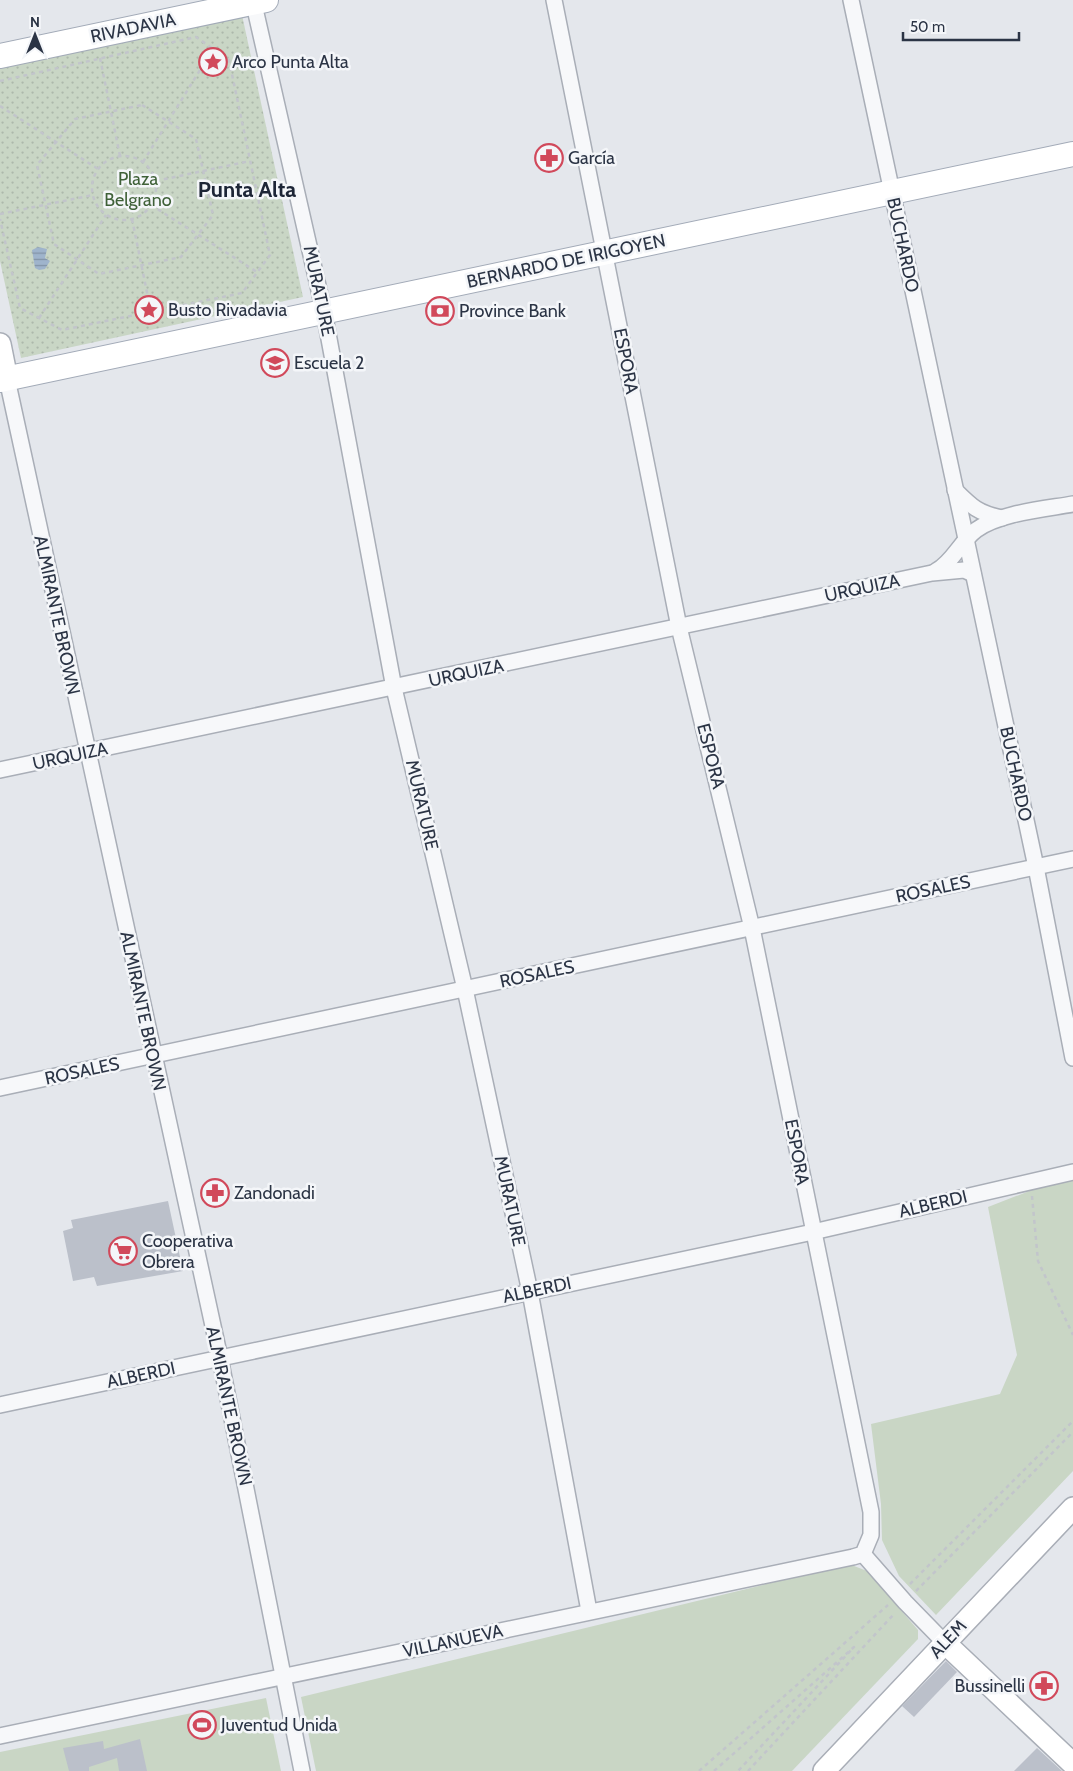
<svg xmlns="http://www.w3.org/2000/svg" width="1073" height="1771" viewBox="0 0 1073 1771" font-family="Cabin,sans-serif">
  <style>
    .green { fill: #c9d6c5 }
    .park { fill: url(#park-dots) }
    .water { fill: url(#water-rules) }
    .building { fill: #bbc0ca }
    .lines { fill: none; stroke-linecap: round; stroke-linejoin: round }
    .minor-casing { stroke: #a9aeb7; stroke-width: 18 }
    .secondary-casing { stroke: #a9aeb7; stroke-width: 24 }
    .primary-casing { stroke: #a3abb8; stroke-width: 26 }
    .path { stroke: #c2c5cb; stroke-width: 2.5; stroke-dasharray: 4 4; stroke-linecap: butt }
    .minor { stroke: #f7f8fa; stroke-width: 15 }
    .secondary { stroke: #fff; stroke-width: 21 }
    .primary { stroke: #fff; stroke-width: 24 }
    .labels { text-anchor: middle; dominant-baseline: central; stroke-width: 5; stroke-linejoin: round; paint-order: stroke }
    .street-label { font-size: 18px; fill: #2b3445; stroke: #f4f6f9 }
    .poi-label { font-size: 18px; fill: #2b3445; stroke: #f4f6f9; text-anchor: start }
    .park-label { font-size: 18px; fill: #3f6138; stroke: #f4f6f9 }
    .district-label { font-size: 22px; font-weight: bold; fill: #1d2536; stroke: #f4f6f9 }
  </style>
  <defs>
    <pattern id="park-dots" width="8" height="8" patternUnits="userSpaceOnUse" patternTransform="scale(1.25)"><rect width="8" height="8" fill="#c9d6c5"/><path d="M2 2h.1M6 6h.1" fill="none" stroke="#adb8ab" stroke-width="1.8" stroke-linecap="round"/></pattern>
    <pattern id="water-rules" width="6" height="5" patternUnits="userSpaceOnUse" patternTransform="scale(1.25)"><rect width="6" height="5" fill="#9fb4cc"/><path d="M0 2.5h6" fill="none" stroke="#8293a7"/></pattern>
  </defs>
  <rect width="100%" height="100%" fill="#e4e7ec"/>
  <!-- green -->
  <g class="green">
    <path d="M1073,1174V1471L936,1615L899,1576L882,1540L881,1504L871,1424L1000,1394L1017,1355L988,1207Z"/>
    <path d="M849,1564L867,1571L918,1630V1639L792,1771H316L301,1697Z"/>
    <path d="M266,1698L281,1771H0V1752Z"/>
  </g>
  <!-- park -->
  <path class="park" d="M242,15L303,297L21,358L0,261V68Z"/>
  <!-- water -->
  <path class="water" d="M38,247L47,249L45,258L50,261L45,269L39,270L35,268L32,250Z"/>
  <!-- building -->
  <g class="building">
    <path d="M168,1201L183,1271L97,1286L94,1277L73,1281L63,1231L73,1228L71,1220Z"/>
    <path d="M946,1661L957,1672L914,1717L902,1706Z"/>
    <path d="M140,1739L147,1771H119L117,1758L89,1767V1771H69L63,1748L103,1741L104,1749Z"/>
    <path d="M1037,1748L1062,1771H1014Z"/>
  </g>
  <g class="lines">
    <defs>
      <g id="minor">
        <path d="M253,0L324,312L394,688L465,989L530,1292L589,1611"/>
        <path d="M851,0L1036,867L1073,1058"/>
        <path d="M7,379L220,1358L302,1771"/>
        <path d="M955,490C972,507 978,513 1002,518"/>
        <path d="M936,571C953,562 960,542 976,530C999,513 1045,509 1073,504"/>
        <path d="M0,770L932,573L964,570L973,574"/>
        <path d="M0,1088L1073,859"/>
        <path d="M0,1405L813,1232L1073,1172"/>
        <path d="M863,1554L905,1602L945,1643"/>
        <path d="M0,1736L853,1557L863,1554L871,1535V1512L752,928L679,627L554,0"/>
      </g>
      <g id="secondary">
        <path d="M0,344L7,379"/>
        <path d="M945,1643L1073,1764"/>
        <path d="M824,1771L1073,1508"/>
      </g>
      <g id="primary">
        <path d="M0,56L266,0"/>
        <path d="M0,380L1073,154"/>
      </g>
    </defs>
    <!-- minor casing -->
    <use href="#minor" class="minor-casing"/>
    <!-- secondary casing -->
    <use href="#secondary" class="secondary-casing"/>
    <!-- primary casing -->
    <use href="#primary" class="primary-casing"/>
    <!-- path -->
    <g class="path">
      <path d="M100,58L120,156"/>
      <path d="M0,81L196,37L229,60L270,255L242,293L62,330L20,308L0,219"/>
      <path d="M142,105L196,139L213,215L181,257L99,274L54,244L37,165L75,119Z"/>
      <path d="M0,106L98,169"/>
      <circle cx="124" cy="188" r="32"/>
      <path d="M143,162L213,49"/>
      <path d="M156,181L250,161"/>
      <path d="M151,205L257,272"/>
      <path d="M0,214L93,195"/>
      <path d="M132,219L151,312"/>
      <path d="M39,318L106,215"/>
      <path d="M1032,1196L1038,1261L1073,1335"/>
      <path d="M910,1584L1073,1421"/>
      <path d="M916,1591L1073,1432"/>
      <path d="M699,1771L888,1605"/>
      <path d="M714,1771L854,1647L738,1771"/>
      <path d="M748,1771L895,1613"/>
    </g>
    <!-- minor -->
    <use href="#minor" class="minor"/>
    <!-- secondary -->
    <use href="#secondary" class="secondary"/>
    <!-- primary -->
    <use href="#primary" class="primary"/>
  </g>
  <!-- icons -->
  <defs>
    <symbol id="sight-ring" viewBox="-11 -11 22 22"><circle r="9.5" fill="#f4f6f9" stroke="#d1495b" stroke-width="1.5"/><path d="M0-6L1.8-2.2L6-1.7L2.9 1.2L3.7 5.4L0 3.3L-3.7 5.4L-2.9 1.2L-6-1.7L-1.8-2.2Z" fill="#d1495b"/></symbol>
    <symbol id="pharmacy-ring" viewBox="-11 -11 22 22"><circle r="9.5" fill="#f4f6f9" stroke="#d1495b" stroke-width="1.5"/><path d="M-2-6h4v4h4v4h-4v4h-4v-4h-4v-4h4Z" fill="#d1495b"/></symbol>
    <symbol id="bank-ring" viewBox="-11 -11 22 22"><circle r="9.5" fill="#f4f6f9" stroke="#d1495b" stroke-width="1.5"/><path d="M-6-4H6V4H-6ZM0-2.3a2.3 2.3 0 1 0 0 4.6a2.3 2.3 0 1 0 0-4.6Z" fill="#d1495b"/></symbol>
    <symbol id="school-ring" viewBox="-11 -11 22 22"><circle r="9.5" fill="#f4f6f9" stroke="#d1495b" stroke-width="1.5"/><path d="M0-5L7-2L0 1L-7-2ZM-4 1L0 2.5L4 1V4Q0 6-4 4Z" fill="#d1495b"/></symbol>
    <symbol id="supermarket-ring" viewBox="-11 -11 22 22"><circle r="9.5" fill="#f4f6f9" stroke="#d1495b" stroke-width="1.5"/><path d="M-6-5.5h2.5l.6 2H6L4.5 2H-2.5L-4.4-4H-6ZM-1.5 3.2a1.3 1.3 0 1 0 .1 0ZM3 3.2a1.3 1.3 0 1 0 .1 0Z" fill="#d1495b"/></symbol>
    <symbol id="stadium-ring" viewBox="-11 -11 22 22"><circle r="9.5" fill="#f4f6f9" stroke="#d1495b" stroke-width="1.5"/><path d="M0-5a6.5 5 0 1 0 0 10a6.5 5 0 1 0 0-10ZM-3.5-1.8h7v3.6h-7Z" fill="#d1495b"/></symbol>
  </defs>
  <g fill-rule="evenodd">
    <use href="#sight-ring" x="197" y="46" width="32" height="32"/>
    <use href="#pharmacy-ring" x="533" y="142" width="32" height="32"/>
    <use href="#sight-ring" x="133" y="294" width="32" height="32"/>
    <use href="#bank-ring" x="424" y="295" width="32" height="32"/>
    <use href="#school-ring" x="259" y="347" width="32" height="32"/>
    <use href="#pharmacy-ring" x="199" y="1177" width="32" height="32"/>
    <use href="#supermarket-ring" x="107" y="1235" width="32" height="32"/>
    <use href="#pharmacy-ring" x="1028" y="1670" width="32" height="32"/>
    <use href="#stadium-ring" x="186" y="1709" width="32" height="32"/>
  </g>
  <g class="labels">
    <!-- street labels -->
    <g class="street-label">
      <text transform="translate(133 28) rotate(-12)">RIVADAVIA</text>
      <text transform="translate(903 245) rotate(78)">BUCHARDO</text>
      <text transform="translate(566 261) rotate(-12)">BERNARDO DE IRIGOYEN</text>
      <text transform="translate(319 291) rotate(78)">MURATURE</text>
      <text transform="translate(626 361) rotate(79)">ESPORA</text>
      <text transform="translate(862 588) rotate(-12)">URQUIZA</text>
      <text transform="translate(57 615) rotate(78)">ALMIRANTE BROWN</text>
      <text transform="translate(466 673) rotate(-12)">URQUIZA</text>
      <text transform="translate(70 756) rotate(-12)">URQUIZA</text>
      <text transform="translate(711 756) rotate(76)">ESPORA</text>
      <text transform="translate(1016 774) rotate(78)">BUCHARDO</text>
      <text transform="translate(422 805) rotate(77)">MURATURE</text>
      <text transform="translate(933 889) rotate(-12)">ROSALES</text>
      <text transform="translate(537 974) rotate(-12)">ROSALES</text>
      <text transform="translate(143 1011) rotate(78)">ALMIRANTE BROWN</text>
      <text transform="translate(82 1071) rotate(-12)">ROSALES</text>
      <text transform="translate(797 1152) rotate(79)">ESPORA</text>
      <text transform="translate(510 1201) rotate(78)">MURATURE</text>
      <text transform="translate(933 1204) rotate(-13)">ALBERDI</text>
      <text transform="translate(537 1290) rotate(-12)">ALBERDI</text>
      <text transform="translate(141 1375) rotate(-12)">ALBERDI</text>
      <text transform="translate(229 1406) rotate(78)">ALMIRANTE BROWN</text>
      <text transform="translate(948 1639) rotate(-47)">ALEM</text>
      <text transform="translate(453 1641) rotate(-12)">VILLANUEVA</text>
    </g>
    <!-- poi labels -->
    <g class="poi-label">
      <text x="232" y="62">Arco Punta Alta</text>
      <text x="568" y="158">García</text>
      <text x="168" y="310">Busto Rivadavia</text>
      <text x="459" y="311">Province Bank</text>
      <text x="294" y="363">Escuela 2</text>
      <text x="234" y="1193">Zandonadi</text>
      <text x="142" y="1241">Cooperativa<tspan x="142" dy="21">Obrera</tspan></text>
      <text x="1025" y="1686" text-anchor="end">Bussinelli</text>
      <text x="221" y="1725">Juventud Unida</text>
    </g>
    <!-- park labels -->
    <g class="park-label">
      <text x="138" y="179">Plaza<tspan x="138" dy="21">Belgrano</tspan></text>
    </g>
    <!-- district labels -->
    <g class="district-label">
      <text x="247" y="189">Punta Alta</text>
    </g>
  </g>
  <!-- north arrow -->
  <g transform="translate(35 35)" stroke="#f4f6f9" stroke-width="4" paint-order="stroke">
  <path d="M0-4L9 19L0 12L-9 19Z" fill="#2b3445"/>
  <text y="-8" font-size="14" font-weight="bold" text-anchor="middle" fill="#2b3445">N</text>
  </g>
  <!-- scale -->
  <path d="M903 32v8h116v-8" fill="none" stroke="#2b3445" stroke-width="2.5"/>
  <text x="910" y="32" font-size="15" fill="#2b3445" stroke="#f4f6f9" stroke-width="4" paint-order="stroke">50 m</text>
</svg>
